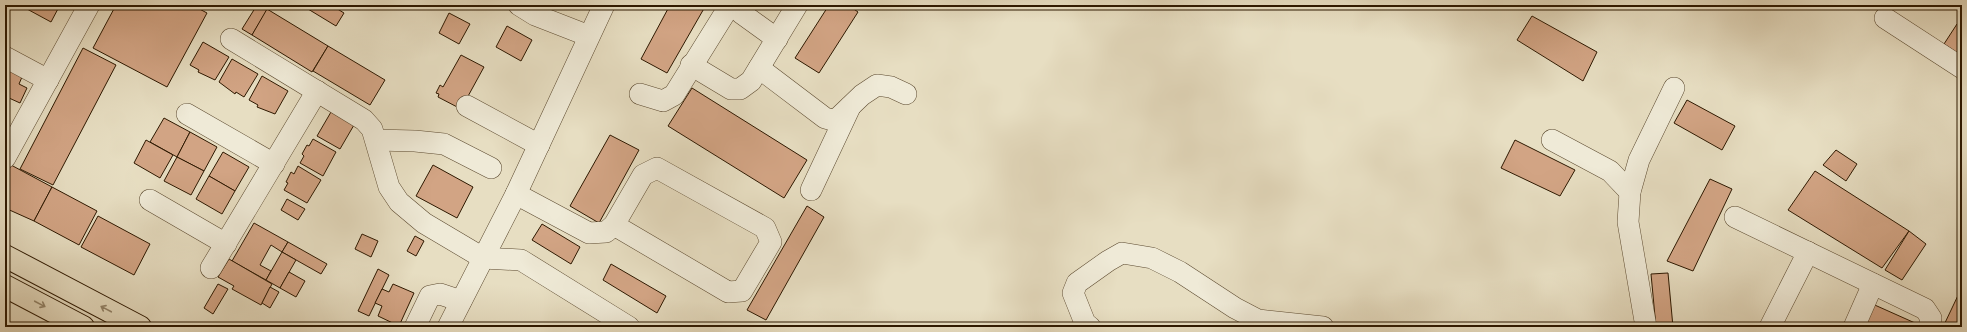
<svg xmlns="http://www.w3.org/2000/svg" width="1967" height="332" viewBox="0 0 1967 332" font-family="'Old Standard TT',serif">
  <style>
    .building { fill: #d2a484; stroke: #2d1800 }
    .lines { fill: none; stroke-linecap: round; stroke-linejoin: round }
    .minor-casing { stroke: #5c4a30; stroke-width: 22 }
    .major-casing { stroke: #2d1800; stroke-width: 24 }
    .minor { stroke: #efead7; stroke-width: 21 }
    .major { stroke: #e7dec2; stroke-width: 22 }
    .oneway { stroke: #93856b }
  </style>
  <rect width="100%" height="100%" fill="#e7dec2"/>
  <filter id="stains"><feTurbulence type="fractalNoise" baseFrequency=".005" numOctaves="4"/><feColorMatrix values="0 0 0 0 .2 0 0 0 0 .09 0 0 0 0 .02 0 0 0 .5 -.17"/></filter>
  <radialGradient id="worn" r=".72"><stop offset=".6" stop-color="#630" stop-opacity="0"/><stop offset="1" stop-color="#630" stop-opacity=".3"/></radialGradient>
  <!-- building -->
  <g class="building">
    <path d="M29,5H60L51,22L27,9Z"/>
    <path d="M116,5H192L207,13L167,87L93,48Z"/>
    <path d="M257,5H265L269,7L252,35L242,29Z"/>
    <path d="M311,5H331L344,13L336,26L308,9Z"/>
    <path d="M670,5H706L667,73L641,59Z"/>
    <path d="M829,5H848L858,12L819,73L795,58Z"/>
    <path d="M267,9L328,46L312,72L252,35Z"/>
    <path d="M449,13L470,24L459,44L439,33Z"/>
    <path d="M1532,16L1597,52L1583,81L1517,40Z"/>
    <path d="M1957,24L1962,27V56L1944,44Z"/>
    <path d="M507,26L532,40L521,61L496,47Z"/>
    <path d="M203,42L229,57L215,80L198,72L199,70L190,65Z"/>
    <path d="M328,46L385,80L370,105L313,71Z"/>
    <path d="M83,48L116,65L53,185L20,169Z"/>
    <path d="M461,55L484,67L461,109L438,97L439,94L436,93L440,85L443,87Z"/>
    <path d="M232,59L258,74L244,97L236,92L235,94L219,82Z"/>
    <path d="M5,60L25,70L19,84L27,88L20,103L9,98L5,107Z"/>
    <path d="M262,76L288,91L275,114L257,107L258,105L249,100Z"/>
    <path d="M692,88L807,160L784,198L668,126Z"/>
    <path d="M1687,100L1735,126L1722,150L1674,123Z"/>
    <path d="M331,112L354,125L340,149L317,136Z"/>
    <path d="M164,118L190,132L177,157L150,142Z"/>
    <path d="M190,132L217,147L204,171L177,157Z"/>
    <path d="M610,135L639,150L599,223L570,206Z"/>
    <path d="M313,139L336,152L323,176L300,163L304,156L302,154L307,145L309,146Z"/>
    <path d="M146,140L173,155L160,178L134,163Z"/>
    <path d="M1515,140L1575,170L1560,196L1501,168Z"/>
    <path d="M1836,150L1857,164L1846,181L1823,165Z"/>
    <path d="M223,152L249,167L235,191L209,176Z"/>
    <path d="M177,157L204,171L191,195L164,181Z"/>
    <path d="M11,165L52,187L34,221L5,208V177Z"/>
    <path d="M433,165L473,187L457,218L416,196Z"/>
    <path d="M298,166L321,180L307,203L284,190L288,183L286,182L291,172L294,174Z"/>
    <path d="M1815,171L1909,231L1882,268L1788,210Z"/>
    <path d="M209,176L235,191L222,214L196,199Z"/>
    <path d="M1710,179L1732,189L1693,271L1667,261Z"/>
    <path d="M52,187L97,211L79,245L34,221Z"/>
    <path d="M287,199L305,209L298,220L281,210Z"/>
    <path d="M807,206L824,217L766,320L747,310Z"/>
    <path d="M98,216L150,244L134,275L81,247Z"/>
    <path d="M254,223L288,242L282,252L271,245L260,265L271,271L266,280L232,261Z"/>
    <path d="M542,224L580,247L571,264L532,240Z"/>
    <path d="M1909,231L1926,244L1902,280L1885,270Z"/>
    <path d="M362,234L378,241L371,257L355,249Z"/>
    <path d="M415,236L424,241L416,256L407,251Z"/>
    <path d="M288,242L327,264L321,274L282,252Z"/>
    <path d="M282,252L296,260L280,288L266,280Z"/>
    <path d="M229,259L272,284L261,305L232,289L234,286L218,277Z"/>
    <path d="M611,264L666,296L657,313L603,280Z"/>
    <path d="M378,269L389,275L369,316L358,311Z"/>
    <path d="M289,272L305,281L296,297L280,288Z"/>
    <path d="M1668,273L1673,327H1656L1651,274Z"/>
    <path d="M218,284L228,289L213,314L204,308Z"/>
    <path d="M393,284L414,293L399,326L378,316L382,306L375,303L382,289L389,292Z"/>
    <path d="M270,287L279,292L270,308L262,303Z"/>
    <path d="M1962,287V327H1943Z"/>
    <path d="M1868,302L1924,327H1857Z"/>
  </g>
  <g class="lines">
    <defs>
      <g id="minor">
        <path d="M519,5L535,15L589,36"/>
        <path d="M736,5L741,13L777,39"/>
        <path d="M1885,18L1962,68"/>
        <path d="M231,39L364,120L372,129L389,187L399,202L424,223L483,258L521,260L629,327"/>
        <path d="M5,57L48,80"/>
        <path d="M691,65L731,89H740L751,81L797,5"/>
        <path d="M759,68L825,118L832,120L838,118L862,95L877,85L891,87L906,94"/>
        <path d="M640,94L663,101L674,95L730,5"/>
        <path d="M467,106L539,145"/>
        <path d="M187,114L274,164"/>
        <path d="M376,140L415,141L444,144L491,168"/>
        <path d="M1552,140L1610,171L1630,192"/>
        <path d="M5,158L89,5"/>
        <path d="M811,190L850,107"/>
        <path d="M516,194L589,233L606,232L614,225L643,175L657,168L765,228L771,242L742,291L728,292L614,225"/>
        <path d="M150,200L226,244"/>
        <path d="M1735,217L1925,309L1931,318L1929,327"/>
        <path d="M211,268L317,91"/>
        <path d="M415,327L430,296L440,294L461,301"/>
        <path d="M448,327L516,194L604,5"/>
        <path d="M1090,327L1085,323L1073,293L1077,283L1108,261L1122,253L1152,258L1180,272L1235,308L1258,320L1323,327"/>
        <path d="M1646,327L1628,222L1630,192L1639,160L1674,88"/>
        <path d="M1770,327L1808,252"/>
        <path d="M1854,327L1873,284"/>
      </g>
      <g id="major">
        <path d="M5,256L140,327"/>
        <path d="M5,286L83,327"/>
      </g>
    </defs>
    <!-- minor casing -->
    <use href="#minor" class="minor-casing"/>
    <!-- major casing -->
    <use href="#major" class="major-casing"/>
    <!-- minor -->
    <use href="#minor" class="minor"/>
    <!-- major -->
    <use href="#major" class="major"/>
  </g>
  <!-- one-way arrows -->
  <defs><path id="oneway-shaft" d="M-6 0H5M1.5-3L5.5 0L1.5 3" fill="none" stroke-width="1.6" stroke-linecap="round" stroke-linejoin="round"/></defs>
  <g class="oneway">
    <use href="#oneway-shaft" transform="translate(40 304) rotate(28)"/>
    <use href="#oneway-shaft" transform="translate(106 309) rotate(-152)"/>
  </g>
  <!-- margin -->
  <rect width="1967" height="332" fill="none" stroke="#e7dec2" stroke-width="20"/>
  <rect x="6" y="6" width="1955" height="320" fill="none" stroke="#2d1800" stroke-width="2"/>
  <rect x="10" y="10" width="1947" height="312" fill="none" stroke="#2d1800"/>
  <rect width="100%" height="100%" filter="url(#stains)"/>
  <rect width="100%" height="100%" fill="url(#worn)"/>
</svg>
